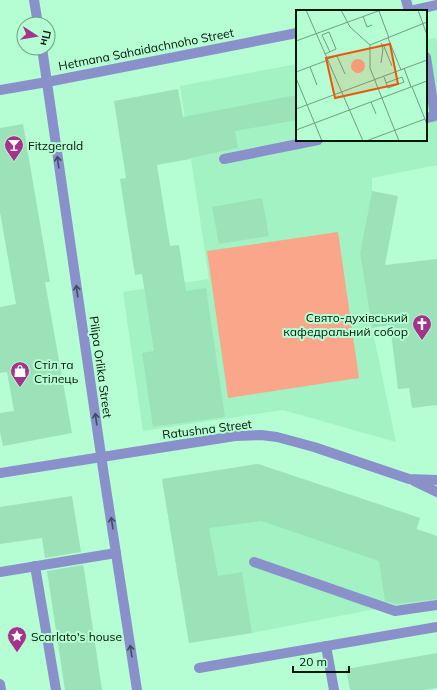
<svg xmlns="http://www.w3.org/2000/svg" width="437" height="690" viewBox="0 0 437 690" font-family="Mulish,sans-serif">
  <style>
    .built { fill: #a2f2c4 }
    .green { fill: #f9a68b }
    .building { fill: #9be2b9 }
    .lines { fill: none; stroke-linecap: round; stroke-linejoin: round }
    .minor { stroke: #8a91ca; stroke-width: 10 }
    .oneway { stroke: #3e4d5f }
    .labels { text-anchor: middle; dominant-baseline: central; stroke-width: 4; stroke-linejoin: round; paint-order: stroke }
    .street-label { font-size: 12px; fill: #001608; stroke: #b5fdd3 }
    .poi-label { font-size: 12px; fill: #001608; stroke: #b5fdd3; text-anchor: start }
    .inset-road { fill: none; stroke: #6da182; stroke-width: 1 }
    .view { fill: #e8590c; fill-opacity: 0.15; stroke: #e8590c; stroke-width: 2 }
    .inset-edge { fill: none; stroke: #001608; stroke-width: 2 }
  </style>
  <rect width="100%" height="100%" fill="#b5fdd3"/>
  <!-- built -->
  <g class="built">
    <path d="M436,38L437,44V165L372,178V191L360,253L372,328L396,442L283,410L143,431L123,292L209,279L180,86L297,64V140H426V39Z"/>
    <path d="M258,464L420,518L417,529L437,536V600L386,607L252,633L189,643L162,479Z"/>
  </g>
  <!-- green -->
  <path class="green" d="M338,232L359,378L228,398L207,251Z"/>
  <!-- building -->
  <g class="building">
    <path d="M178,89L183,117L297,95V120L235,131L238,148L190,158V159L157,165L170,246L179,245L186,291L206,288L225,417L153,427L142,353L154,351L142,274L135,275L120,179L126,178L114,101Z"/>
    <path d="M23,124L50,282H45L72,433L3,446L0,432V413L14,411L7,372L0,373V307L16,304L0,212V128Z"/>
    <path d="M372,191L398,196L385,265L437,259V405L412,408L409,388L398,389L390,325L372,328L360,253Z"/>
    <path d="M262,198L269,236L219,244L212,207Z"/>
    <path d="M258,464L420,518L416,529L437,536V599L396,604L385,601L379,561L261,521L209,528L218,576L242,572L252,633L189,643L162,479Z"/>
    <path d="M72,496L81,552L45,558L42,538L0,544V507Z"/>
    <path d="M83,565L84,569L102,690H65L47,571Z"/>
    <path d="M437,653V688L425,690H350L346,669Z"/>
  </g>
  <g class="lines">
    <!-- minor -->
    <g class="minor">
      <path d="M34,0L38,24"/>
      <path d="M406,0L409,11"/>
      <path d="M410,11L437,5"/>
      <path d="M42,48L103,469L137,690"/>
      <path d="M426,57L435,116L426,118"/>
      <path d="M0,90L47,82L297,33"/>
      <path d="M224,159L318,140"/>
      <path d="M0,473L235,436L261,435L277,437L314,447L409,479L437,480"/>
      <path d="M414,481L437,492"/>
      <path d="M254,562L395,611L437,605"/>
      <path d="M35,566L56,690"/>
      <path d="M0,572L116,553"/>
      <path d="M326,646L334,690"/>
      <path d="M199,668L437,627"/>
      <path d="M0,684L1,690"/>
    </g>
  </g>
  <!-- one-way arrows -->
  <defs><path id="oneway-shaft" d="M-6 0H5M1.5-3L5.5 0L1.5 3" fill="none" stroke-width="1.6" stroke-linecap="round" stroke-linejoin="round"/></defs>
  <g class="oneway">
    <use href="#oneway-shaft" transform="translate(58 162) rotate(-98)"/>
    <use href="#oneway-shaft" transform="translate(77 291) rotate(-98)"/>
    <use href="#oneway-shaft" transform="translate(96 419) rotate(-98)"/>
    <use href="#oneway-shaft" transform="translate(112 523) rotate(-99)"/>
    <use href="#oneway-shaft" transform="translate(131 651) rotate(-99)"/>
  </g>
  <!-- icons -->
  <defs>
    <symbol id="bar-pin" viewBox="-11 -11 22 30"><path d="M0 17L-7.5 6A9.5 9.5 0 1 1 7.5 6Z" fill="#a6328b" stroke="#b5fdd3"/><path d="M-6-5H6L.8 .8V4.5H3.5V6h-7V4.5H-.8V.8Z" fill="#fff"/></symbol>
    <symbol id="church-pin" viewBox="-11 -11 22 30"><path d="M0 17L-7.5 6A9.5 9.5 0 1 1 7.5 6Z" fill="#a6328b" stroke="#b5fdd3"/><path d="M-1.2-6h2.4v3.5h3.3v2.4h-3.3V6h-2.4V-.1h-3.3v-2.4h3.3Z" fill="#fff"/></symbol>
    <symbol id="shop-pin" viewBox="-11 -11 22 30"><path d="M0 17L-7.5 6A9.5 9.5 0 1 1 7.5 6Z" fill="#a6328b" stroke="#b5fdd3"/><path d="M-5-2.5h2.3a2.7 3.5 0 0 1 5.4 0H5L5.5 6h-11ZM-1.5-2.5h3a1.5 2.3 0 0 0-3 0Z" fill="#fff"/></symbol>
    <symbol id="sight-pin" viewBox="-11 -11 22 30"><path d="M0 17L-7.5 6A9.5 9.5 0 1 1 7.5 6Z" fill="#a6328b" stroke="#b5fdd3"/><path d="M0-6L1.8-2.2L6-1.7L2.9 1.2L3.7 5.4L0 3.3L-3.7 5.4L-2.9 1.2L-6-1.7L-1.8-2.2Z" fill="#fff"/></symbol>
  </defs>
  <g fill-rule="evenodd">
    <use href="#bar-pin" x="3" y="134" width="22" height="30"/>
    <use href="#church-pin" x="411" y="313" width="22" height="30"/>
    <use href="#shop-pin" x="9" y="360" width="22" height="30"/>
    <use href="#sight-pin" x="6" y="625" width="22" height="30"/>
  </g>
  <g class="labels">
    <!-- street labels -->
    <g class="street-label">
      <text transform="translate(146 49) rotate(-11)">Hetmana Sahaidachnoho Street</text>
      <text transform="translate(101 367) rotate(82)">Pilipa Orlika Street</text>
      <text transform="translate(207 429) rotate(-7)">Ratushna Street</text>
    </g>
    <!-- poi labels -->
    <g class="poi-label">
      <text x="28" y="145">Fitzgerald</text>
      <text x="408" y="317" text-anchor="end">Свято-духівський<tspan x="408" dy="14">кафедральний собор</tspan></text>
      <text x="34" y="364">Стіл та<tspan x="34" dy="14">Стілець</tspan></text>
      <text x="31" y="636">Scarlato's house</text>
    </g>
  </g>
  <!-- overview -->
  <g transform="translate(296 10)">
    <rect width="131" height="131" fill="#b5fdd3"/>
    <path d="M55 56a7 7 0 1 1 14 0a7 7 0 1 1-14 0Z" fill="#f9a68b"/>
    <path class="inset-road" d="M10,0L67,131M45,0L54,17L74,35V58L103,131M122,0L131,25M83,1L93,28M67,6L71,17L76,15M92,28L105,60M0,31L85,0M85,33L87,39L85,53M87,34L96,56M74,35L131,12M29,44L40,39L33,22L26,25L34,42M31,49L41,46L49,64M14,57L21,75M108,58L115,77M0,62L32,50M87,66L88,67L92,78L108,72L106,67L90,73M0,68L26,131M116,77L131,114M75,92L80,104M0,99L131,50M0,120L131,71M70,131L129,109"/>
    <path class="view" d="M94,34L102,74L39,88L30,48Z"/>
    <rect width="131" height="131" class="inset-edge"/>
  </g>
  <!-- north arrow -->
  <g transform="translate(36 36) rotate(102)"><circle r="19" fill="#b5fdd3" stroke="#6da182"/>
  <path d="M0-3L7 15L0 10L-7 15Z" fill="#a6328b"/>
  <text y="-6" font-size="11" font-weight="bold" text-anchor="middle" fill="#001608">Пн</text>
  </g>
  <!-- scale -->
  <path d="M293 666v6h56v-6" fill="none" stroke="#001608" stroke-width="2"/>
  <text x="299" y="666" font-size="12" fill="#001608" stroke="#b5fdd3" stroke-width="3" paint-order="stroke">20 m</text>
</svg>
